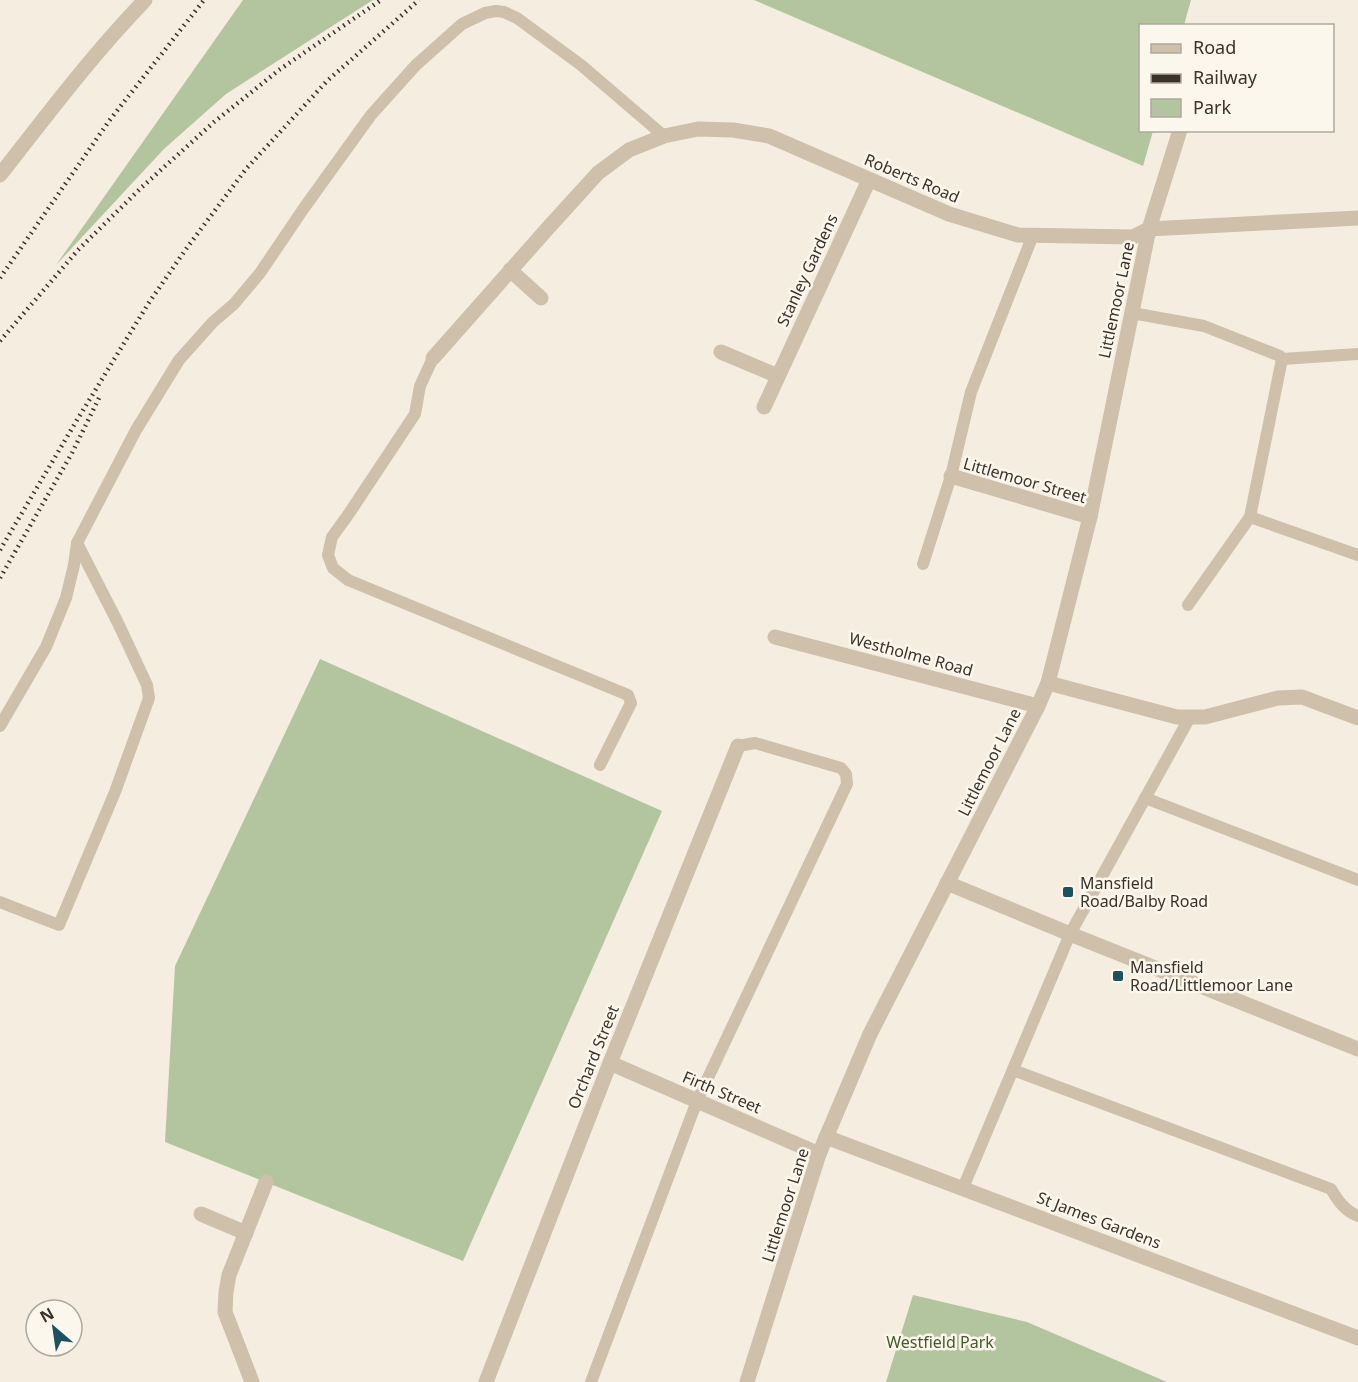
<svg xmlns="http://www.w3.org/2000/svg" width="1358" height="1382" viewBox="0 0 1358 1382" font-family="'Noto Sans',sans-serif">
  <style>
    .green { fill: #b3c59e }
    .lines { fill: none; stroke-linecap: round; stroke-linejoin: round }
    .lane { stroke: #cec0aa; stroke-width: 12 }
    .street { stroke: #cec0aa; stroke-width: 15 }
    .rail { stroke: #3b322a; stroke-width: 4.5; stroke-dasharray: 1.5 4.5; stroke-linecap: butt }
    .poi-dot { fill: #1c5260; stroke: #fbf7ed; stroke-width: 2 }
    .labels { text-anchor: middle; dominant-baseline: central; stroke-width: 5; stroke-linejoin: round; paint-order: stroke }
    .street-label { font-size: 16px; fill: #3b322a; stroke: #fbf7ed }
    .poi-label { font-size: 16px; fill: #3b322a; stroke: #fbf7ed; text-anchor: start }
    .park-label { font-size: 16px; fill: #435b2c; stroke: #fbf7ed }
  </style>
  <rect width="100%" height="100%" fill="#f5eee0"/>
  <!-- green -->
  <g class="green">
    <path d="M243,0H373L226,94L164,149L56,265Z"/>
    <path d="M754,0H1191L1184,25L1140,26V130L1153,131L1143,166Z"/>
    <path d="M320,659L662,811L463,1261L165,1142L175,966Z"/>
    <path d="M913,1295L1027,1322L1167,1382H886Z"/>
  </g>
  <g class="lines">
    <!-- lane -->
    <g class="lane">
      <path d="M1132,313L1204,326L1280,356L1282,359L1250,517L1188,605"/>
      <path d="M433,358L420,386L415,414L348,515L332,537L328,555L333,568L348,580L628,695L631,703L600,765"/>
      <path d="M1282,359L1358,354"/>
      <path d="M1250,517L1358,555"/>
      <path d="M923,564L951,476L971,392L1033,235"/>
      <path d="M0,726L46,647L66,598L74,565L77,543L136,430L179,360L213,322L234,304L260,273L304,208L371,115L416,65L462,24L485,13L496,11L504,12L517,18L581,65L664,136"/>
      <path d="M1145,798L1358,880"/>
      <path d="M0,902L59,925L115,792L149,698L147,685L118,623L77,543"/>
      <path d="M1013,1070L1331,1189C1338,1201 1345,1211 1358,1216"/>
      <path d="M963,1188L1070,934L1190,717"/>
      <path d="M591,1382L697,1101L847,784L846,774L841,768L755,743L738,746"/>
    </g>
    <!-- street -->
    <g class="street">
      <path d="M0,175C47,115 92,55 145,0"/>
      <path d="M510,270L541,298"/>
      <path d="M721,352L778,376"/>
      <path d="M433,358L548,228L598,173L629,150L664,136L698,129L733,130L769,136L949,214L1018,235L1133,237L1149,229L1358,218"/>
      <path d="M764,407L869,180"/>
      <path d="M951,476L1090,517"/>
      <path d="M775,637L1038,706"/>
      <path d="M1048,683L1177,717H1205L1278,698L1302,697L1358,718"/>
      <path d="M947,883L1070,934L1358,1049"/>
      <path d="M610,1063L819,1154"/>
      <path d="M826,1137L1358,1338"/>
      <path d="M201,1214L246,1233"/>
      <path d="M252,1382L225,1312L226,1292L229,1275L266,1182"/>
      <path d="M486,1382L610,1063L738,746"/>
      <path d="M747,1382L819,1154L870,1034L1038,706L1048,683L1090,517L1149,229L1180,130"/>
    </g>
    <!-- rail -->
    <g class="rail">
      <path d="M0,278L109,121L204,0"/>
      <path d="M0,341L78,250L142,187L214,122L279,70L381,0"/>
      <path d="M0,550L77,420L148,304L186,249L246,169L327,81L419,0"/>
      <path d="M0,578L72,453L101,394"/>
    </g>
  </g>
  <!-- markers -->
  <g class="poi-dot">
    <rect x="1062" y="886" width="12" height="12" rx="3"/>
    <rect x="1112" y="970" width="12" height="12" rx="3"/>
  </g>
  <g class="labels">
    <!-- street labels -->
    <g class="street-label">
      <text transform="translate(912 178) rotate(23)">Roberts Road</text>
      <text transform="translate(807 270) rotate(-65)">Stanley Gardens</text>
      <text transform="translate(1116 300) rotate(-78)">Littlemoor Lane</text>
      <text transform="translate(1025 480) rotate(16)">Littlemoor Street</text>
      <text transform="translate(911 654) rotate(15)">Westholme Road</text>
      <text transform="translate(989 762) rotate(-63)">Littlemoor Lane</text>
      <text transform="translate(593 1057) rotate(-68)">Orchard Street</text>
      <text transform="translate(722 1092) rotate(23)">Firth Street</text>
      <text transform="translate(785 1205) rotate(-72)">Littlemoor Lane</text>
      <text transform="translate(1099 1220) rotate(21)">St James Gardens</text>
    </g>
    <!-- poi labels -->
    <g class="poi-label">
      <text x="1080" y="883">Mansfield<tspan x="1080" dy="18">Road/Balby Road</tspan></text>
      <text x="1130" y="967">Mansfield<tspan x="1130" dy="18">Road/Littlemoor Lane</tspan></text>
    </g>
    <!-- park labels -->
    <g class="park-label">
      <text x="940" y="1342">Westfield Park</text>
    </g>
  </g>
  <!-- legend -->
  <rect x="1139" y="24" width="195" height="108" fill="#fbf7ed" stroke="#aea89f" stroke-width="1.5"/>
  <rect x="1151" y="44" width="30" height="9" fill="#cec0aa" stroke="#aea89f" stroke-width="1.5"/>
  <text x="1193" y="54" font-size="18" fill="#3b322a">Road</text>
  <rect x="1151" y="74" width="30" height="9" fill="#3b322a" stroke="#aea89f" stroke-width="1.5"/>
  <text x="1193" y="84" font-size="18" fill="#3b322a">Railway</text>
  <rect x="1151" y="99" width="30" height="18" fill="#b3c59e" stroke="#aea89f" stroke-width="1.5"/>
  <text x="1193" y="114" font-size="18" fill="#3b322a">Park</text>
  <!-- north arrow -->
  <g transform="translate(54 1328) rotate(331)"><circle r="28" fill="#fbf7ed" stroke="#aea89f" stroke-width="1.5"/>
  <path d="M0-4.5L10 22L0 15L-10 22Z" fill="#1c5260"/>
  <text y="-9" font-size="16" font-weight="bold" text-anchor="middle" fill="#3b322a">N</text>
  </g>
</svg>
